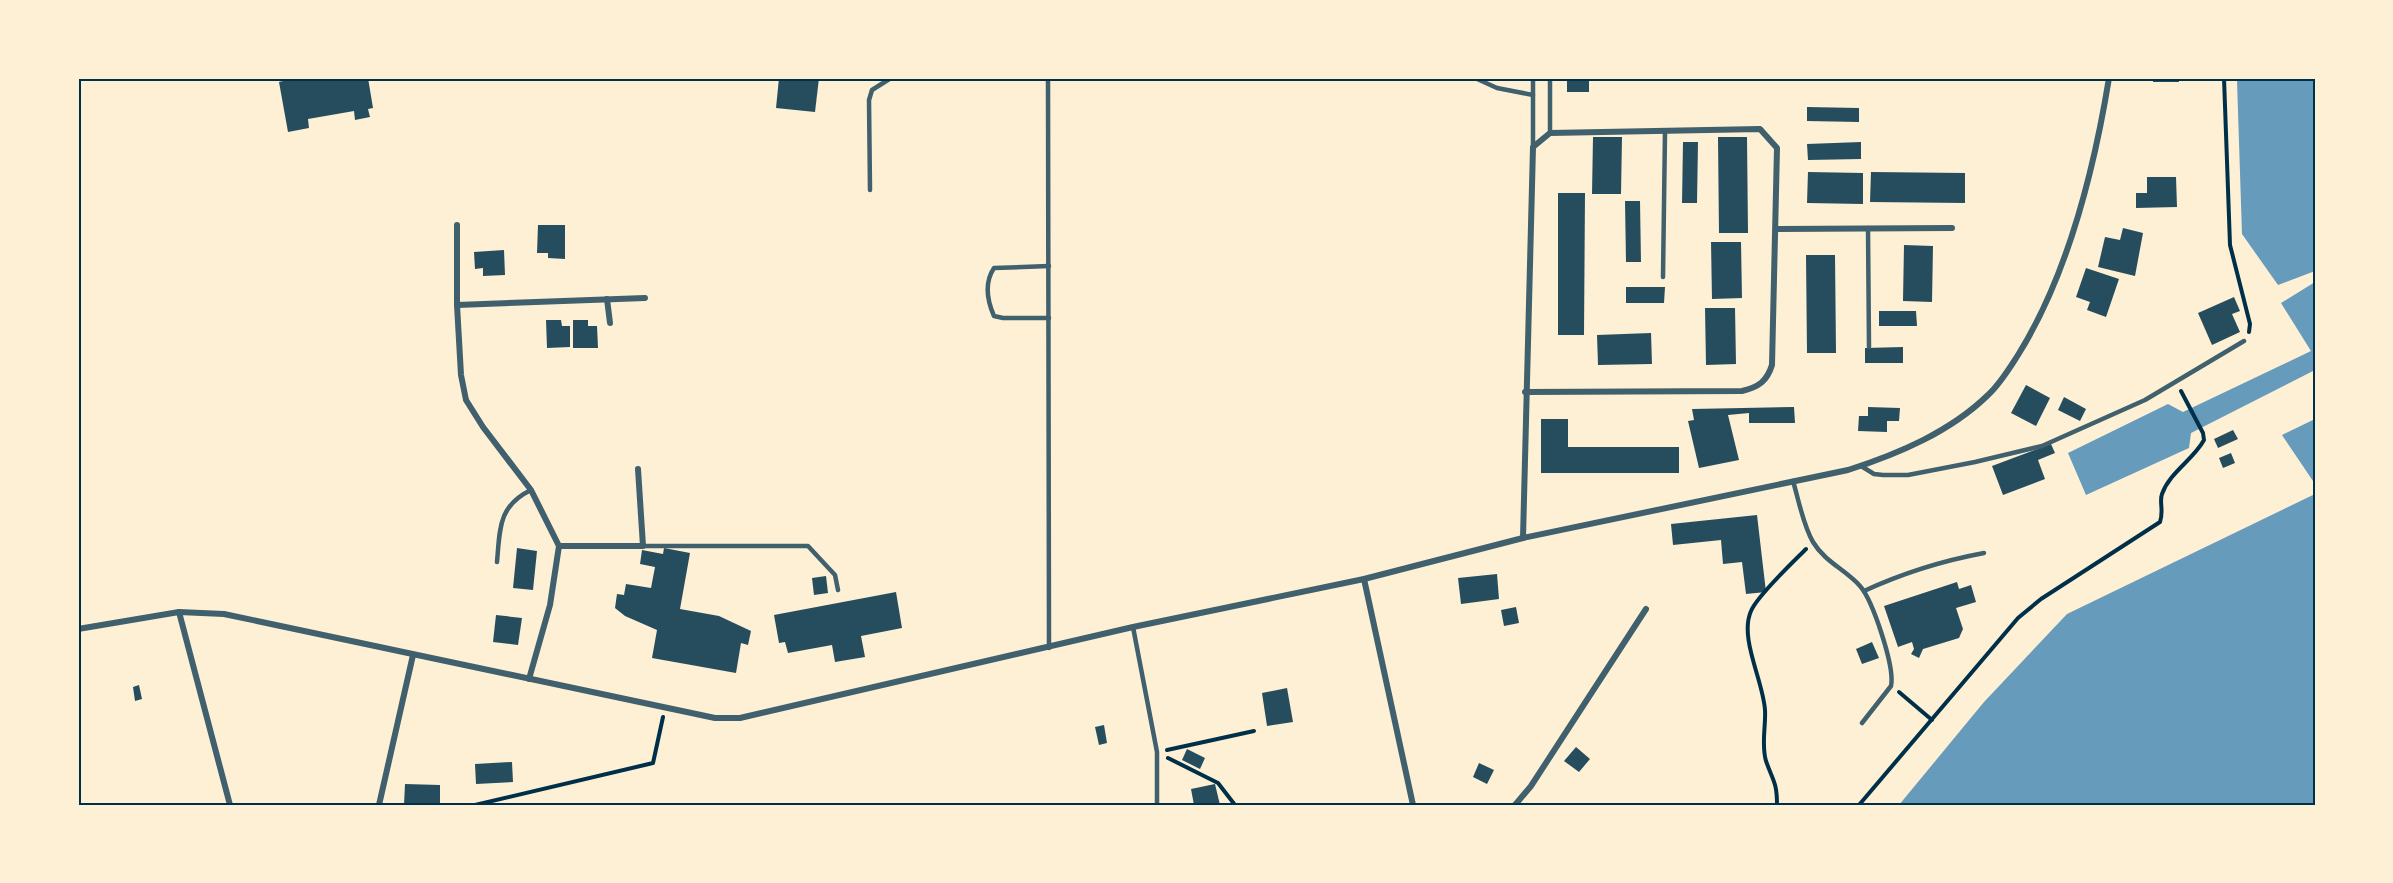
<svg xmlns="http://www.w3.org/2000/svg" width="2393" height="883" viewBox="0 0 2393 883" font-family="'IBM Plex Sans',sans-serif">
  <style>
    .water { fill: #669bbc }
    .building { fill: #264d5e }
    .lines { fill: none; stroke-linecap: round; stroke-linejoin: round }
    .path { stroke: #003049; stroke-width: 4 }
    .service { stroke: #3f606c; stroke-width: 4.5 }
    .minor { stroke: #3f606c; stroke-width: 6 }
    .neatline { fill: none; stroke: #003049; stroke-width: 2 }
  </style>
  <rect width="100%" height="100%" fill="#fdf0d5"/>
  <!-- water -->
  <g class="water">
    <path d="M2239,78H2315V271L2278,285L2242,234L2237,81Z"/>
    <path d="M2315,282V370L2191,433L2189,448L2086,495L2068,453L2168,404L2183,412L2311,351L2281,303Z"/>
    <path d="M2315,419V484L2282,435Z"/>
    <path d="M2315,494V805H1899L1984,702L2067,614Z"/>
  </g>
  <!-- building -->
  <g class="building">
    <path d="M283,78H308L309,80L368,78L373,108L368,109L370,117L355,120L354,111L308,119L309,128L288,132L279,82L283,81Z"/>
    <path d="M779,78H819L815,112L776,108Z"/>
    <rect x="1567" y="78" width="22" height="14"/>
    <rect x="2153" y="78" width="26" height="4"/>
    <path d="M1807,107L1859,108V122L1807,121Z"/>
    <path d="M1593,137H1622L1621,194H1592Z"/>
    <path d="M1718,137H1747L1748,233H1719Z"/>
    <path d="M1683,142H1698L1697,203H1682Z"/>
    <path d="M1861,142V159L1808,160L1807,144Z"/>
    <path d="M1808,172L1863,173V204L1807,203Z"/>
    <path d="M1871,172L1965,173V203L1870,202Z"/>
    <path d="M2147,177H2176L2177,207L2136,208V193H2147Z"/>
    <path d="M1558,193H1585L1584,335H1558Z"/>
    <path d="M1625,201H1640L1641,262H1626Z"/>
    <path d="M538,225H565V259L548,258V253H537Z"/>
    <path d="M2123,228L2143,233L2135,276L2098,267L2105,237L2120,240Z"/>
    <path d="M1711,242H1741L1742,298L1712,299Z"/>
    <path d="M1904,245L1933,246L1932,302L1903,301Z"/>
    <path d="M504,250L505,275L483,276V268L475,269L474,252Z"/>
    <path d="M1806,255H1835L1836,353H1807Z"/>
    <path d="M2086,268L2119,279L2106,317L2087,310L2090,302L2076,297Z"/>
    <path d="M1626,287H1665L1664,303H1626Z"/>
    <path d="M2234,297L2240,311L2232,314L2240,332L2212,345L2198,313Z"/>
    <path d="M1705,308H1735L1736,364L1706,365Z"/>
    <path d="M1879,311H1916L1917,326H1879Z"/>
    <path d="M546,320H561L562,326H570V347L547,348Z"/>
    <path d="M573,320H588V326H597L598,348H573Z"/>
    <path d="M1651,333L1652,364L1598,365L1597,335Z"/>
    <path d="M1903,347V363H1865V348Z"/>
    <path d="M2026,385L2050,398L2036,426L2011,413Z"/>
    <path d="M2064,397L2086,409L2080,421L2058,410Z"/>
    <path d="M1794,407L1795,423H1749V413L1728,415L1739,460L1699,468L1688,421L1694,420L1692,409Z"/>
    <path d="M1868,407L1900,408L1899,421H1887V432L1858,431L1859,416H1868Z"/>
    <path d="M1541,419H1568V447H1679V473H1541Z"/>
    <path d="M2233,430L2238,439L2218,448L2214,439Z"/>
    <path d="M2051,444L2055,453L2038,460L2045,479L2003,495L1992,466Z"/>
    <path d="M2231,453L2235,463L2223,468L2219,458Z"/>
    <path d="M1757,515L1766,592L1746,594L1742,562L1723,564L1721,540L1673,545L1671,524Z"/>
    <path d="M517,548L537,551L533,590L513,588Z"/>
    <path d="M664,548L690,553L680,609L719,616L751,631L748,645L741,643L736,673L652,658L657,630L625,616L615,608L617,594L624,595L626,584L651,588L655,567L640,564L642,550L663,554Z"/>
    <path d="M1497,574L1499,599L1461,604L1458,578Z"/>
    <path d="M826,576L828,593L814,595L812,578Z"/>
    <path d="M1957,582L1959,589L1971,585L1976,602L1956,608L1963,629L1959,638L1923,649L1919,658L1911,654L1914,649L1912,642L1898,647L1884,606Z"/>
    <path d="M896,592L902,628L861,636L865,657L835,662L832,645L788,653L785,642L779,643L774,615Z"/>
    <path d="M1516,607L1519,623L1504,626L1501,610Z"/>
    <path d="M496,615L522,618L518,645L493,642Z"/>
    <path d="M1872,642L1879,658L1862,664L1856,649Z"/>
    <path d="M139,685L142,699L135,701L133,687Z"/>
    <path d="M1287,688L1293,722L1267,726L1262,693Z"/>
    <path d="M1104,725L1107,743L1099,745L1095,727Z"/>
    <path d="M1576,747L1590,759L1579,772L1564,761Z"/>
    <path d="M1187,749L1205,758L1200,769L1182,760Z"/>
    <path d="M512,762L513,782L476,784L475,764Z"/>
    <path d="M1479,763L1494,770L1487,784L1473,777Z"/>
    <path d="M405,784L440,785V805H404Z"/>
    <path d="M1215,784L1220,805H1194L1191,789Z"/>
  </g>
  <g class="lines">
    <!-- path -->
    <g class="path">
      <path d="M2224,78L2230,245L2250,324L2249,332"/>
      <path d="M1899,692L1932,720"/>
      <path d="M1167,750L1254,731"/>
      <path d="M1168,758L1218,783L1235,805"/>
      <path d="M475,805L653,763L663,717"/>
      <path d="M1777,805C1777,782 1773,781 1766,761C1761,744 1766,727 1765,710C1763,680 1739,638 1751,611C1757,596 1793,562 1806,549"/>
      <path d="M1859,805L2018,618L2041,599L2160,522C2164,510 2159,502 2162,494C2170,472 2193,460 2204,440L2203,433L2181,391"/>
    </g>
    <!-- service -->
    <g class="service">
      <path d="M1048,78L1049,648"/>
      <path d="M1475,78L1497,88L1533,95"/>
      <path d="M1533,78V147"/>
      <path d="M1550,133V78"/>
      <path d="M870,190L869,100L872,90L891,78"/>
      <path d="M1868,228L1869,347"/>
      <path d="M1049,266L994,268C984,283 987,300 994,316L1003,318H1049"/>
      <path d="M1663,277L1665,132"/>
      <path d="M1861,466L1874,474L1883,475H1908L1975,462L2042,446L2145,400L2244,341"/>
      <path d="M1793,481C1799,501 1803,525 1813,542C1825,562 1846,570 1860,586C1873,601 1895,667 1891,686L1862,723"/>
      <path d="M643,546H808L835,575L838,590"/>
      <path d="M497,562C500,529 498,506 531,490"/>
      <path d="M1864,591C1903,573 1941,561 1984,553"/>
      <path d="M1133,627L1157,752V805"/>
    </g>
    <!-- minor -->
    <g class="minor">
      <path d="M457,225V305L461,375L466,400L483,427L531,490L559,546L550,605L529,679"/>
      <path d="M1777,229L1952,228"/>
      <path d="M607,299L610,323"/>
      <path d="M457,305L645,298"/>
      <path d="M1523,538L1533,147L1550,133L1760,129L1777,148L1772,365C1767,381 1759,387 1742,391L1525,392"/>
      <path d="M559,546H643L638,469"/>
      <path d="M1364,579L1413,805"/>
      <path d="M179,612L230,805"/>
      <path d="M78,629L179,612L224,614L715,718H740L1133,627L1364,579L1523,538L1848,470C1898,454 1950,432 1988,395C2000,384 2009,369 2018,355C2068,275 2094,170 2109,78"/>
      <path d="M379,805L413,655"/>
      <path d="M1515,805L1531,786L1646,609"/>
    </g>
  </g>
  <!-- border -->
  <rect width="2393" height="883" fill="none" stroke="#fdf0d5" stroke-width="159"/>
  <rect x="80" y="80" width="2234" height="724" class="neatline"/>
</svg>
